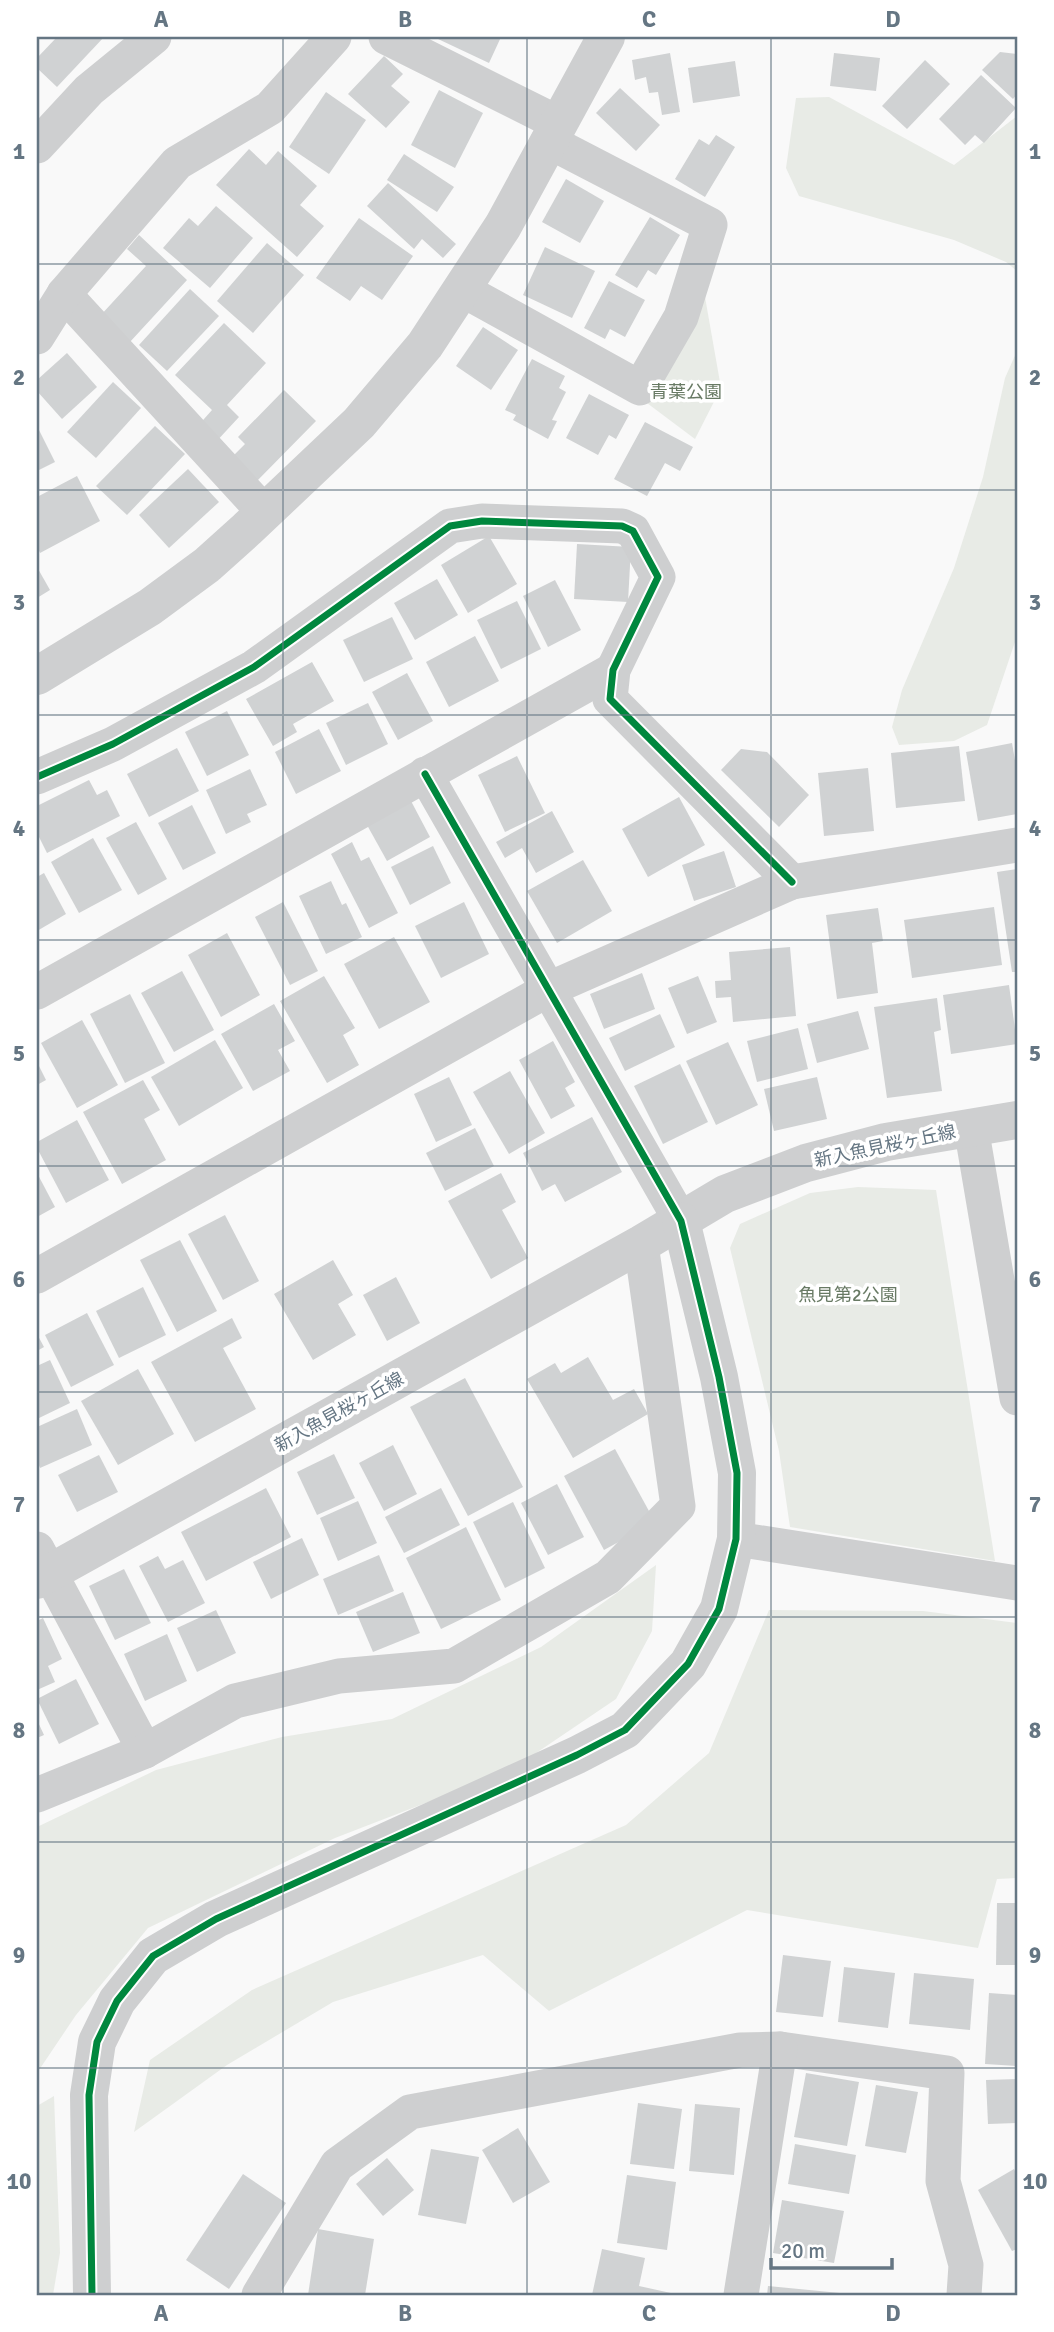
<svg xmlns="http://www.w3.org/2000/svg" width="1054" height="2332" viewBox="0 0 1054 2332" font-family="Signika,'Noto Sans JP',sans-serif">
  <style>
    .green { fill: #e8ebe6 }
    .building { fill: #d0d2d3 }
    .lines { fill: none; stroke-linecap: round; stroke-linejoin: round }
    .minor { stroke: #cecfd0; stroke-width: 35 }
    .tertiary { stroke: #cecfd0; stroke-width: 38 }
    .cycleway-casing { stroke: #fff; stroke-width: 11 }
    .cycleway { stroke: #00873e; stroke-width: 7 }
    .grid { fill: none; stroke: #657683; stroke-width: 2; stroke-opacity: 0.55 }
    .labels { text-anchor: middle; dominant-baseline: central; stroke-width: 7; stroke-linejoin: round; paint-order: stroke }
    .park-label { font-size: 18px; fill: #687a64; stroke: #fff }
    .street-label { font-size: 18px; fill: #657683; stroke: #fff }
    .neatline { fill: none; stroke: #657683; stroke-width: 2.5 }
    .grid-label { font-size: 23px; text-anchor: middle; font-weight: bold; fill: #657683 }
  </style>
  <rect width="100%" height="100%" fill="#f9f9f9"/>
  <!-- green -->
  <g class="green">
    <path d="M829,97L954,165L1017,116V271L1006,262L954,240L799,196L786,168L796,98Z"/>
    <path d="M705,297L721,388L695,439L647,403Z"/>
    <path d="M1017,351V636L987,725L954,741L899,745L892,727L902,690L954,568L983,477L1005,378Z"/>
    <path d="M858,1187L936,1190L995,1561L790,1527L779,1451L730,1248L740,1224L810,1193Z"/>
    <path d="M656,1565L652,1631L616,1699L511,1770L335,1838L148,1928L76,2015L37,2073V1827L156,1770L282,1737L392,1719L541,1647Z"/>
    <path d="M769,1610L923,1611L1017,1623V1878L997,1879L978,1948L747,1910L549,2011L483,1955L333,2002L227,2065L134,2132L150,2060L252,1990L626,1825L709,1753Z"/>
    <path d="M54,2096L60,2253L53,2295H37V2106Z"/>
  </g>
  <!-- building -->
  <g class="building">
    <path d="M57,37H104L57,87L37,68V58Z"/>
    <path d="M439,37H501L489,63L438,39Z"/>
    <path d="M1000,52L1017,54V94L1013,99L982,70Z"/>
    <path d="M670,53L680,112L662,115L658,92L649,93L646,77L635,80L632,60Z"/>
    <path d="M834,53L880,58L876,91L830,86Z"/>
    <path d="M384,56L403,74L391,86L410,102L386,128L348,94Z"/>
    <path d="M925,60L950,84L907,129L882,106Z"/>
    <path d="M735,61L740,96L693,103L688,68Z"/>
    <path d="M981,75L1016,108L984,143L975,135L965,145L939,119Z"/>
    <path d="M620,88L660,125L636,151L596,113Z"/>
    <path d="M439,90L483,113L455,168L411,145Z"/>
    <path d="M326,92L366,120L329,174L289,147Z"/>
    <path d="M716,135L735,147L705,197L675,179L699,139L709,145Z"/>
    <path d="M249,149L266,165L278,151L317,186L300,205L324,226L297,257L216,185Z"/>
    <path d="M404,154L454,187L437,212L387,180Z"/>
    <path d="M566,179L604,201L580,243L542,222Z"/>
    <path d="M388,183L456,244L443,258L422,239L414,249L367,206Z"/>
    <path d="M216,206L253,238L210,288L163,248L189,218L198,226Z"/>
    <path d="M650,217L680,235L656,275L648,270L637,288L615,275Z"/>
    <path d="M359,218L413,256L382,300L361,286L350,301L316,278Z"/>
    <path d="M139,235L187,280L129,343L100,316L146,266L127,249Z"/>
    <path d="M267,243L304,275L253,333L217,301Z"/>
    <path d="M545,247L595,271L572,318L523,295Z"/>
    <path d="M609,281L645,300L625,337L610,329L605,339L584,328Z"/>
    <path d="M190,289L219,316L167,371L139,345Z"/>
    <path d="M224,323L266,363L227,405L239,417L214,444L196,428L212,410L175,375Z"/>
    <path d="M483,327L518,350L491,390L456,366Z"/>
    <path d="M67,353L97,387L62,419L37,391V380Z"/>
    <path d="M532,359L565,376L559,388L566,392L552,420L557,421L548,439L513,420L516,415L505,410Z"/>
    <path d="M113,382L141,408L96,458L67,432Z"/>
    <path d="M284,390L316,421L255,483L230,459L245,444L238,437Z"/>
    <path d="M589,394L629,415L616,439L609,435L598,455L566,438Z"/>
    <path d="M645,422L693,447L680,471L665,463L647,496L614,479Z"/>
    <path d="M37,426L55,462L37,471Z"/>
    <path d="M155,426L185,454L127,515L96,486Z"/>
    <path d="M188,469L219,502L169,548L139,515Z"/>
    <path d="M77,476L100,521L40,553L37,546V497Z"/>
    <path d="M489,536L517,584L468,613L441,565Z"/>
    <path d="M577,544L631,547L628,602L574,599Z"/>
    <path d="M37,567L50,590L37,598Z"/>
    <path d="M437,579L458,615L415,640L394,603Z"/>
    <path d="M555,580L581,630L548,647L523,596Z"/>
    <path d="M517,601L541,649L501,669L477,620Z"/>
    <path d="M392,617L413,659L364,682L343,640Z"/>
    <path d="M475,636L499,681L449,707L426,662Z"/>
    <path d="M312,662L334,701L293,724L297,732L273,746L246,699Z"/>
    <path d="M407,673L433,721L398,740L372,692Z"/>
    <path d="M368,703L388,744L346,765L326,723Z"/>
    <path d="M227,711L249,755L207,776L185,732Z"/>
    <path d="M319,729L341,771L296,794L275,752Z"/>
    <path d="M1012,743L1017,772V814L978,821L966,752Z"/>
    <path d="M959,746L965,801L896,808L891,753Z"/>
    <path d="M177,748L199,791L149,817L127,774Z"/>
    <path d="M741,749L767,752L809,795L779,827L721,770Z"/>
    <path d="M517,756L545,813L505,832L478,775Z"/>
    <path d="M868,768L874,831L824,836L818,773Z"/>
    <path d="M250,769L267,805L247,814L251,822L226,834L206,790Z"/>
    <path d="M89,780L97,795L107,790L120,816L47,853L37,833V806Z"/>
    <path d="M679,797L705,845L648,877L622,829Z"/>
    <path d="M411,801L430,837L387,861L367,825Z"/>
    <path d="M192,805L216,853L183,870L158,823Z"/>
    <path d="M552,811L574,852L536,873L522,848L505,858L496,842Z"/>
    <path d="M136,822L167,879L138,895L106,838Z"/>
    <path d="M93,838L122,890L79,913L51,862Z"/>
    <path d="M352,842L361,861L369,857L398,913L369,928L331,854Z"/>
    <path d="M433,846L451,883L410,905L391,867Z"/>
    <path d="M724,851L736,887L694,901L682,865Z"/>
    <path d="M583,860L612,911L557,943L527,891Z"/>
    <path d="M1017,869V972H1012L997,872Z"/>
    <path d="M44,873L66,914L37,931V877Z"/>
    <path d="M331,881L342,905L346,903L362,937L326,954L299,896Z"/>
    <path d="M283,902L318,971L290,985L255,917Z"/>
    <path d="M464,902L489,954L441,978L415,926Z"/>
    <path d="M994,907L1002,965L912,978L904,920Z"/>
    <path d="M878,908L883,941L872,943L878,993L837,999L826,915Z"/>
    <path d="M227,933L260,995L221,1017L188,955Z"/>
    <path d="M394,937L430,1002L379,1029L344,964Z"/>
    <path d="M790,947L796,1016L733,1022L731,997L716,998L715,981L731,980L729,952Z"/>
    <path d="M182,971L214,1030L174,1052L141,993Z"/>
    <path d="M642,973L655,1009L604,1029L590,994Z"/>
    <path d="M324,976L355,1028L343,1035L359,1065L327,1083L280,1001Z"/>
    <path d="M698,976L717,1022L687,1034L668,988Z"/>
    <path d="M1009,985L1017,1044L951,1054L943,995Z"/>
    <path d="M130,994L165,1063L125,1083L90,1014Z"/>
    <path d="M937,998L941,1030L934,1032L942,1091L887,1098L874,1007Z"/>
    <path d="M274,1004L295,1041L278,1050L290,1071L253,1091L221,1034Z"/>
    <path d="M858,1011L869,1049L817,1063L807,1024Z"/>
    <path d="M660,1014L675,1047L625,1071L609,1038Z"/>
    <path d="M82,1020L118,1085L77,1108L41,1043Z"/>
    <path d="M798,1028L808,1069L757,1082L747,1041Z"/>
    <path d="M215,1040L243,1088L179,1126L151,1077Z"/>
    <path d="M553,1041L575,1082L565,1088L575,1106L551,1119L519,1060Z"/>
    <path d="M728,1042L758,1105L716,1125L686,1061Z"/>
    <path d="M37,1062L46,1080L37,1085Z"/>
    <path d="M680,1064L708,1122L663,1144L634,1086Z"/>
    <path d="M510,1071L545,1133L509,1154L473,1092Z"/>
    <path d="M449,1077L472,1125L436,1142L414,1094Z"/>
    <path d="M817,1077L827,1119L774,1131L764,1089Z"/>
    <path d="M143,1080L160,1110L144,1119L166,1160L122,1184L83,1112Z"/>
    <path d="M592,1117L622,1172L565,1202L555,1184L542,1191L523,1153Z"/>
    <path d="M77,1120L109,1180L66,1203L37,1148V1142Z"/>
    <path d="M475,1128L494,1166L445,1191L426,1153Z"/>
    <path d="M37,1173L55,1207L37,1217Z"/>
    <path d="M501,1173L516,1202L502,1210L528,1258L491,1279L448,1201Z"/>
    <path d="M225,1215L259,1281L223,1300L188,1234Z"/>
    <path d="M180,1240L217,1311L177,1332L140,1260Z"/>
    <path d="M333,1260L353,1295L338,1304L356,1335L313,1360L274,1294Z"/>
    <path d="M396,1277L420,1323L387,1341L363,1295Z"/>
    <path d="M143,1287L166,1335L119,1358L96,1311Z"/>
    <path d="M87,1313L114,1365L71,1387L45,1335Z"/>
    <path d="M232,1318L242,1338L223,1348L256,1409L195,1442L151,1362Z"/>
    <path d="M37,1334L44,1347L37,1351Z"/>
    <path d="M588,1357L613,1400L634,1389L648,1414L573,1458L527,1379L555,1363L561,1373Z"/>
    <path d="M50,1360L70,1403L37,1419V1366Z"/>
    <path d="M138,1369L174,1434L118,1465L81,1401Z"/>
    <path d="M465,1378L523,1487L468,1516L410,1407Z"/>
    <path d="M77,1409L92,1445L40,1468L37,1460V1427Z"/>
    <path d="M393,1445L417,1494L384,1511L359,1463Z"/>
    <path d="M615,1449L655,1522L604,1550L564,1476Z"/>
    <path d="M334,1454L355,1498L317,1515L297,1472Z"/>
    <path d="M99,1455L118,1492L77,1512L58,1475Z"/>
    <path d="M557,1484L584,1537L548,1555L521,1503Z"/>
    <path d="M266,1488L291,1537L206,1581L181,1532Z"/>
    <path d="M441,1488L460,1525L404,1553L385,1517Z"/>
    <path d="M358,1501L377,1543L338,1561L320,1518Z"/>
    <path d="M513,1502L545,1568L505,1588L473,1522Z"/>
    <path d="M466,1527L501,1600L441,1629L406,1558Z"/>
    <path d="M302,1538L319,1575L271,1599L253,1562Z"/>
    <path d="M379,1555L394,1591L338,1615L323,1579Z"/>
    <path d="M158,1556L165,1569L183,1560L205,1603L168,1622L139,1566Z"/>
    <path d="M124,1569L151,1623L115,1640L89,1586Z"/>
    <path d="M403,1592L420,1633L373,1652L356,1612Z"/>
    <path d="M216,1610L236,1653L197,1672L177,1628Z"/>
    <path d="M43,1618L62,1659L48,1666L55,1682L37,1690V1621Z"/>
    <path d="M167,1634L187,1681L145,1701L124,1654Z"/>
    <path d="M76,1679L99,1724L59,1744L37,1699Z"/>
    <path d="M37,1720L44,1735L37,1738Z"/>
    <path d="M997,1903H1017V1965H996Z"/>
    <path d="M783,1955L831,1961L823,2017L776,2012Z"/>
    <path d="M844,1967L895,1973L888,2028L838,2022Z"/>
    <path d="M914,1973L974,1979L970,2030L909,2024Z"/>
    <path d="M989,1993L1017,1995V2066L985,2064Z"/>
    <path d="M806,2073L859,2082L847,2146L794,2137Z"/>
    <path d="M1017,2079V2123L988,2124L986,2080Z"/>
    <path d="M876,2085L918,2092L906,2153L865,2146Z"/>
    <path d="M638,2103L682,2109L674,2169L630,2164Z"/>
    <path d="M695,2104L740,2108L734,2175L689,2171Z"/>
    <path d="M518,2128L550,2182L513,2203L482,2150Z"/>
    <path d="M795,2144L856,2155L849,2194L788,2184Z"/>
    <path d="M431,2149L479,2157L466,2224L418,2215Z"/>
    <path d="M387,2158L414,2190L383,2216L356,2184Z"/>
    <path d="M1014,2169L1017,2175V2249L1012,2251L978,2190Z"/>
    <path d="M243,2174L286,2203L229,2289L186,2260Z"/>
    <path d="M627,2175L676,2182L667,2250L617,2243Z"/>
    <path d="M782,2200L844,2211L834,2263L773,2253Z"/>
    <path d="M318,2229L374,2239L365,2295H308Z"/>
    <path d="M602,2249L645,2258L639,2286L680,2295H592Z"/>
    <path d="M768,2286L840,2293V2295H767Z"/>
  </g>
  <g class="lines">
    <!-- minor -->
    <g class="minor">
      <path d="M386,37L558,123"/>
      <path d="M37,146L89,90L154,37"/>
      <path d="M461,289L640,388L681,317L710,225L548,141"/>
      <path d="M64,294L265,513"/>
      <path d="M37,337L64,294L177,163L270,108L334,37"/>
      <path d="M425,774L681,1221"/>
      <path d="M37,777L113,744L254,667L450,526L482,521L622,526L633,531L658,577L613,670L610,699L792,882"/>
      <path d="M37,992L613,670"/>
      <path d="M971,1127L1017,1398"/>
      <path d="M37,1276L549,989L792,882L1017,845"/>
      <path d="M736,1539L1017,1583"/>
      <path d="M37,1549L145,1751"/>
      <path d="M37,1795L145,1751L235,1701L339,1676L454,1666L608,1577L678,1506L641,1244"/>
      <path d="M259,2295L337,2165L410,2112L740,2050L780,2049L947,2073L943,2181L966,2265L964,2295"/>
      <path d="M741,2295L780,2049"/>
    </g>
    <!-- tertiary -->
    <g class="tertiary">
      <path d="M37,676L150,607L207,565L247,529L359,423L425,345L503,226L606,37"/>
      <path d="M37,1580L641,1244L725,1194L806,1163L886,1142L1017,1120"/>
      <path d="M92,2295L89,2095L97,2042L117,2001L153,1956L216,1919L577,1755L625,1730L688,1664L719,1609L736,1539L737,1473L719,1377L681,1221"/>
    </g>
    <defs>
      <g id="cycleway">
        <path d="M37,777L113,744L254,667L450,526L482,521L622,526L633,531L658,577L613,670L610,699L792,882"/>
        <path d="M92,2295L89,2095L97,2042L117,2001L153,1956L216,1919L577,1755L625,1730L688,1664L719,1609L736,1539L737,1473L719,1377L681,1221L425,774"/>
      </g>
    </defs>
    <!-- cycleway casing -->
    <use href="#cycleway" class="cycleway-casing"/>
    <!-- cycleway -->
    <use href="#cycleway" class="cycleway"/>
  </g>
  <!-- grid -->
  <path class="grid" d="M283,37V2295M527,37V2295M771,37V2295M37,264H1017M37,490H1017M37,715H1017M37,940H1017M37,1166H1017M37,1392H1017M37,1617H1017M37,1842H1017M37,2068H1017"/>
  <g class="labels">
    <!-- park labels -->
    <g class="park-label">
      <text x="686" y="392">青葉公園</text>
      <text x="848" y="1295">魚見第2公園</text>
    </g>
    <!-- street labels -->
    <g class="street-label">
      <text transform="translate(885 1146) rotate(-12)">新入魚見桜ヶ丘線</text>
      <text transform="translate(339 1412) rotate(-29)">新入魚見桜ヶ丘線</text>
    </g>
  </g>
  <!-- border -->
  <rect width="1054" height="2332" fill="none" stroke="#ffffff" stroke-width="77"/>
  <!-- scale -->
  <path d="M771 2258v10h121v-10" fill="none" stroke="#657683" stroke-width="3.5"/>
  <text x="781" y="2258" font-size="21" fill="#657683" stroke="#ffffff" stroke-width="5" paint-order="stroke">20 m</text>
  <rect x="38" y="38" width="978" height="2256" class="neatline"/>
  <g class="grid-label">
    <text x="161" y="27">A</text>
    <text x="405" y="27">B</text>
    <text x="649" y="27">C</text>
    <text x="893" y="27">D</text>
    <text x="19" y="159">1</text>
    <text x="1035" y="159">1</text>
    <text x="19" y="385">2</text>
    <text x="1035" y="385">2</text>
    <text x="19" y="610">3</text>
    <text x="1035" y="610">3</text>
    <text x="19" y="836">4</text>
    <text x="1035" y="836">4</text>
    <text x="19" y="1061">5</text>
    <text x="1035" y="1061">5</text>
    <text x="19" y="1287">6</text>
    <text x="1035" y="1287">6</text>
    <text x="19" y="1512">7</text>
    <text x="1035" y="1512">7</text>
    <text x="19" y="1738">8</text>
    <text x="1035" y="1738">8</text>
    <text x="19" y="1963">9</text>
    <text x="1035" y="1963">9</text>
    <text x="19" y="2189">10</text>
    <text x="1035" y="2189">10</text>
    <text x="161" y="2321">A</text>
    <text x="405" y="2321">B</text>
    <text x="649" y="2321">C</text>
    <text x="893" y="2321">D</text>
  </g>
</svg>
